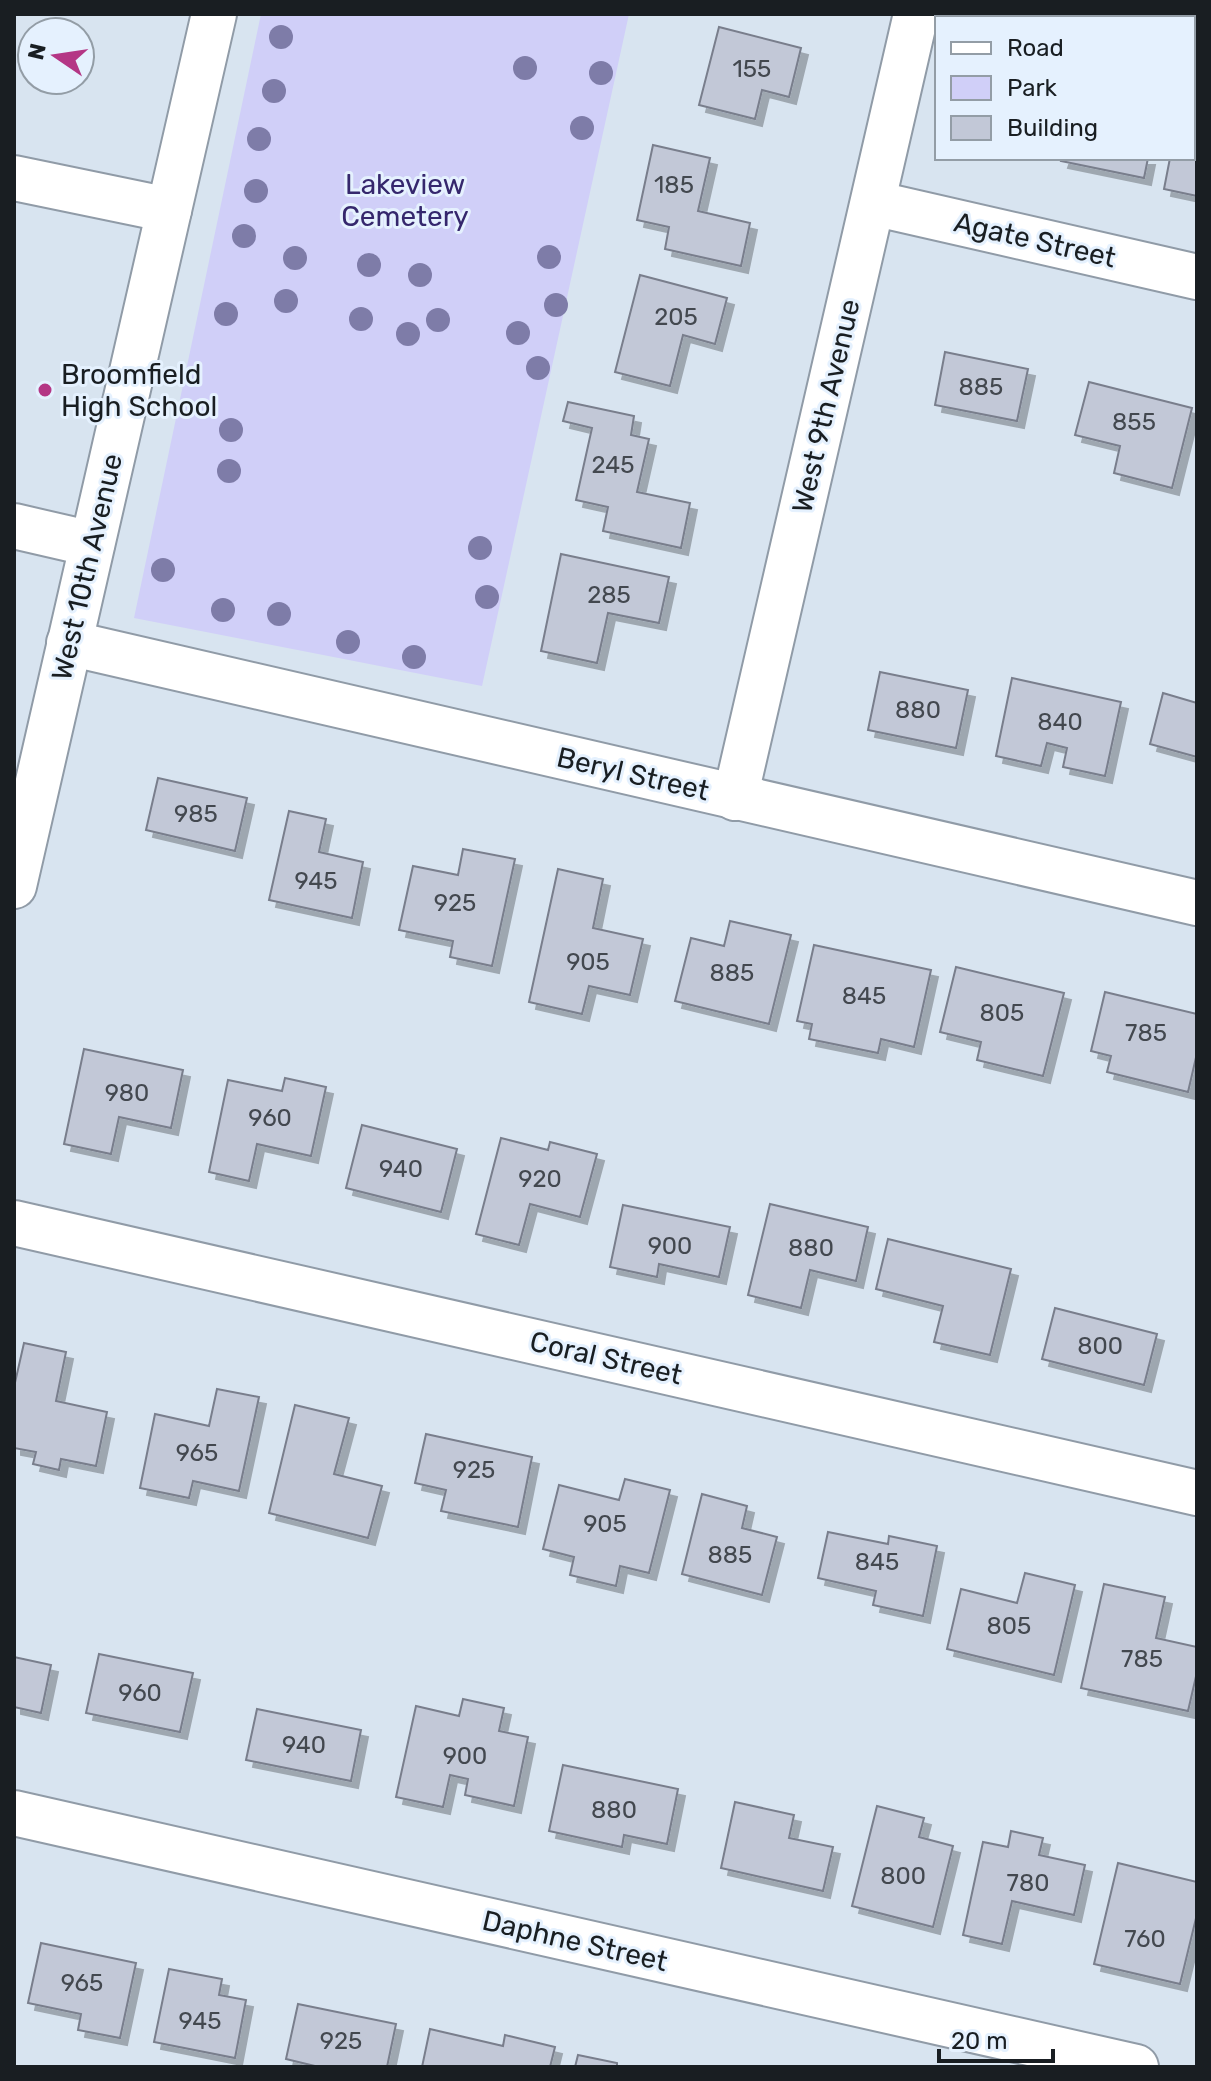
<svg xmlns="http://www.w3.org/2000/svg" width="1211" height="2081" viewBox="0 0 1211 2081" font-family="Rubik,sans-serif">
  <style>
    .green { fill: #d0cff8 }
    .building { fill: #c2c8d7; stroke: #797e8c; stroke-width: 2; filter: url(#shadow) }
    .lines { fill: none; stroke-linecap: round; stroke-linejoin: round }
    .minor-casing { stroke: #909ba7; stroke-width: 48 }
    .minor { stroke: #fff; stroke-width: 44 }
    .tree { fill: #7e7ca8 }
    .poi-dot { fill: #b43685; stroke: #e5f1fe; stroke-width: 3 }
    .labels { text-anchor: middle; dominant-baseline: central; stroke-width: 6; stroke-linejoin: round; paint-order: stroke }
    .number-label { font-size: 24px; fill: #43484f }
    .park-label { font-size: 28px; fill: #35276d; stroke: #e5f1fe }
    .street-label { font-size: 28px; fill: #191e22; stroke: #e5f1fe }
    .poi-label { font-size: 28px; fill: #191e22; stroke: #e5f1fe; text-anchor: start }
  </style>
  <defs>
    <filter id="shadow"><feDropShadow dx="7" dy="7" stdDeviation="0" flood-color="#0004"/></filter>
  </defs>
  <rect width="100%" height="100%" fill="#d8e4f0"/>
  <!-- green -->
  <path class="green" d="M261,14H629L482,686L134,618Z"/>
  <!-- building -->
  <g class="building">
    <path d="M719,27L801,48L789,97L762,90L755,119L699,105Z"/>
    <path d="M1193,138L1197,139V196L1164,189L1170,158H1193Z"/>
    <path d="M653,145L710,158L698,211L750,223L741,266L665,249L669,227L637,220Z"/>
    <path d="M1062,158H1148L1144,178L1061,161Z"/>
    <path d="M640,275L727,298L715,344L683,335L670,386L615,372Z"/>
    <path d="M945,352L1028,369L1017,421L935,405Z"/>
    <path d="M1089,382L1192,408L1172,488L1114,473L1120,446L1075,435Z"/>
    <path d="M568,402L634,416L631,435L649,439L637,492L690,503L681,548L603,531L608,507L576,500L592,428L563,421Z"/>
    <path d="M561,554L669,577L659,623L608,613L597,663L541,651Z"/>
    <path d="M880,672L968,690L956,748L868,730Z"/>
    <path d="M1012,678L1121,702L1105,776L1063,767L1067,748L1047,743L1041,766L996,756Z"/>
    <path d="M1163,693L1197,703V757L1150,744Z"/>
    <path d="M158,778L247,798L235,851L146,830Z"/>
    <path d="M289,811L326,819L319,852L363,862L352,918L269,900Z"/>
    <path d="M463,849L515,859L492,966L450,957L453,941L399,930L413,866L458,875Z"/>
    <path d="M558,869L603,879L593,928L643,939L630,995L589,986L582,1014L529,1002Z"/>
    <path d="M730,921L791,935L769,1024L675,1001L691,938L724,946Z"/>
    <path d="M814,945L931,970L914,1047L881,1039L878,1053L809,1039L812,1024L797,1021Z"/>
    <path d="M956,967L1064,993L1043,1076L977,1060L981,1042L940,1032Z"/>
    <path d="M1105,992L1197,1014V1053L1188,1092L1107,1072L1111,1056L1091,1051Z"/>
    <path d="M84,1049L183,1070L171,1128L119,1117L111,1154L64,1144Z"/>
    <path d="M285,1078L326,1087L311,1156L257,1144L249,1181L209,1172L228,1080L282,1091Z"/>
    <path d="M362,1125L457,1149L441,1212L346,1188Z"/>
    <path d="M501,1138L548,1150L550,1142L597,1154L580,1217L530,1204L519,1245L476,1234Z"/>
    <path d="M770,1204L868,1227L856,1281L810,1270L801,1308L748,1295Z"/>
    <path d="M623,1205L730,1227L719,1277L659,1264L657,1277L610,1267Z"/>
    <path d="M888,1239L1011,1269L990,1355L934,1342L943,1306L876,1289Z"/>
    <path d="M1055,1308L1157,1334L1144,1385L1042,1359Z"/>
    <path d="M24,1343L66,1352L56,1401L107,1412L96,1466L61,1459L59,1470L33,1464L36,1452L14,1448V1387Z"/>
    <path d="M217,1389L259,1397L239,1491L193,1481L189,1498L140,1488L155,1414L209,1426Z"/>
    <path d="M295,1405L349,1418L334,1474L382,1486L368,1538L269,1513Z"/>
    <path d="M426,1434L532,1457L518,1527L441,1511L446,1490L415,1483Z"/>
    <path d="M625,1479L670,1490L649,1573L620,1566L616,1586L570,1575L574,1557L543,1549L559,1485L619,1500Z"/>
    <path d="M702,1494L747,1506L742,1528L777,1537L762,1595L682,1574Z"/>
    <path d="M828,1532L888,1544L889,1536L937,1546L923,1616L873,1605L876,1591L818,1578Z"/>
    <path d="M1025,1573L1075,1585L1054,1675L947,1649L961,1589L1017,1603Z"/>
    <path d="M1104,1584L1165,1597L1156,1638L1197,1647V1672L1188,1711L1081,1688Z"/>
    <path d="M99,1654L193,1673L180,1732L86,1713Z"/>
    <path d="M14,1657L51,1665L41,1713L14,1707Z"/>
    <path d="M463,1699L504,1708L499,1731L528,1737L514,1806L465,1795L468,1779L450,1775L443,1807L396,1797L416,1706L459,1716Z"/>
    <path d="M257,1709L361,1730L351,1781L246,1760Z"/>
    <path d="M563,1765L678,1789L667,1844L624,1835L622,1847L549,1831Z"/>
    <path d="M735,1802L794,1815L789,1838L833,1847L823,1891L721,1868Z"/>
    <path d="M877,1806L924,1818L919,1837L953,1846L933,1927L852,1906Z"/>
    <path d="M1011,1831L1043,1838L1039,1855L1085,1865L1074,1915L1012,1901L1002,1944L963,1935L983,1842L1008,1847Z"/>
    <path d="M1118,1863L1197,1882V1914L1180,1984L1094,1964Z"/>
    <path d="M41,1943L136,1963L120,2038L78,2030L81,2014L28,2003Z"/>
    <path d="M169,1969L222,1979L219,1995L246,2000L235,2058L154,2042Z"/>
    <path d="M298,2004L396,2024L387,2067H319L286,2059Z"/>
    <path d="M430,2029L503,2046L505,2035L555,2047L550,2067H422Z"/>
    <path d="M578,2055L617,2063V2067H575Z"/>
  </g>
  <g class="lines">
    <defs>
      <g id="minor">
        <path d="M14,178L169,210"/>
        <path d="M873,203L1197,277"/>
        <path d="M14,526L92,544"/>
        <path d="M69,643L1197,903"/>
        <path d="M735,798L916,14"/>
        <path d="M14,886L214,14"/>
        <path d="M14,1223L1197,1493"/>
        <path d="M14,1813L1136,2067"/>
      </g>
    </defs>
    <!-- minor casing -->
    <use href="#minor" class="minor-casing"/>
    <!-- minor -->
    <use href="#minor" class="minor"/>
  </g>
  <!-- trees -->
  <g class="tree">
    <circle cx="281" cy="37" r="12"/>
    <circle cx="525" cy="68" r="12"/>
    <circle cx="601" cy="73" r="12"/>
    <circle cx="274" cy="91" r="12"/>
    <circle cx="582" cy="128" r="12"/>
    <circle cx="259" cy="139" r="12"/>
    <circle cx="256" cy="191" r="12"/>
    <circle cx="244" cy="236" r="12"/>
    <circle cx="549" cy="257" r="12"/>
    <circle cx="295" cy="258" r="12"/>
    <circle cx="369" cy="265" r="12"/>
    <circle cx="420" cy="275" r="12"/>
    <circle cx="286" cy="301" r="12"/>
    <circle cx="556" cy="305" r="12"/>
    <circle cx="226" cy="314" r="12"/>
    <circle cx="361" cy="319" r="12"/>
    <circle cx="438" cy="320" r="12"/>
    <circle cx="518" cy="333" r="12"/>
    <circle cx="408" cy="334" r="12"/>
    <circle cx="538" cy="368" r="12"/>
    <circle cx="231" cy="430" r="12"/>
    <circle cx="229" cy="471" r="12"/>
    <circle cx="480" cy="548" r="12"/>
    <circle cx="163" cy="570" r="12"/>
    <circle cx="487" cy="597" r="12"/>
    <circle cx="223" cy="610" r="12"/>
    <circle cx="279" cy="614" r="12"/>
    <circle cx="348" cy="642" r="12"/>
    <circle cx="414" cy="657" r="12"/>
  </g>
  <!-- markers -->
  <circle class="poi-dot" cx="45" cy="390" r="8"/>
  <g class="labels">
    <!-- number labels -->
    <g class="number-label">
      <text x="752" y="69">155</text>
      <text x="674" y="185">185</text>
      <text x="676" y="317">205</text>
      <text x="981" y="387">885</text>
      <text x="1134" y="422">855</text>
      <text x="613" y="465">245</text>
      <text x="609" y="595">285</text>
      <text x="918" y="710">880</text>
      <text x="1060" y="722">840</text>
      <text x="196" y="814">985</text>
      <text x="316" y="881">945</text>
      <text x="455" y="903">925</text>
      <text x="588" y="962">905</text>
      <text x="732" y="973">885</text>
      <text x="864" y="996">845</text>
      <text x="1002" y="1013">805</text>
      <text x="1146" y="1033">785</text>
      <text x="127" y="1093">980</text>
      <text x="270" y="1118">960</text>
      <text x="401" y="1169">940</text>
      <text x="540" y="1179">920</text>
      <text x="670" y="1246">900</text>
      <text x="811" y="1248">880</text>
      <text x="1100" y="1346">800</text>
      <text x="197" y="1453">965</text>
      <text x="474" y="1470">925</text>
      <text x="605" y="1524">905</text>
      <text x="730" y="1555">885</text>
      <text x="877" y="1562">845</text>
      <text x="1009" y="1626">805</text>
      <text x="1142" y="1659">785</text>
      <text x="140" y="1693">960</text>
      <text x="304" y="1745">940</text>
      <text x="465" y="1756">900</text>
      <text x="614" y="1810">880</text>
      <text x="903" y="1876">800</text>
      <text x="1028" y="1883">780</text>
      <text x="1145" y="1939">760</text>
      <text x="82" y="1983">965</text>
      <text x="200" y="2021">945</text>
      <text x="341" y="2041">925</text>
    </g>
    <!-- park labels -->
    <g class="park-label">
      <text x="405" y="184">Lakeview<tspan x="405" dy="32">Cemetery</tspan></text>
    </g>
    <!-- street labels -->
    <g class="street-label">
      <text transform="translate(1035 240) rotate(13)">Agate Street</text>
      <text transform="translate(826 406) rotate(-77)">West 9th Avenue</text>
      <text transform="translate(87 567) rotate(-77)">West 10th Avenue</text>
      <text transform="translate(633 774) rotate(13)">Beryl Street</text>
      <text transform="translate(606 1358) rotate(13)">Coral Street</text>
      <text transform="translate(575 1941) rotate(13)">Daphne Street</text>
    </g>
    <!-- poi labels -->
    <g class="poi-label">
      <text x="61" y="374">Broomfield<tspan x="61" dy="32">High School</tspan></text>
    </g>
  </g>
  <!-- border -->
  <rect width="1211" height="2081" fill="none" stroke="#191e22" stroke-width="32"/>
  <!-- legend -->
  <rect x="935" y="16" width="260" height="144" fill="#e5f1fe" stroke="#939da6" stroke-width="2"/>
  <rect x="951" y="42" width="40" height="12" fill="#ffffff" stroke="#939da6" stroke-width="2"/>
  <text x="1007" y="56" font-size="24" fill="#191e22">Road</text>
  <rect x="951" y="76" width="40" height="24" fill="#d0cff8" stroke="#939da6" stroke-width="2"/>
  <text x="1007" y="96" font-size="24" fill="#191e22">Park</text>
  <rect x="951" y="116" width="40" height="24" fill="#c2c8d7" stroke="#939da6" stroke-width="2"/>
  <text x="1007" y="136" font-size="24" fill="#191e22">Building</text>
  <!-- north arrow -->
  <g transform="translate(56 56) rotate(283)"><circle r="38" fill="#e5f1fe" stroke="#939da6" stroke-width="2"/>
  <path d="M0-6L14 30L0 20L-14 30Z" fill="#b43685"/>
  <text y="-12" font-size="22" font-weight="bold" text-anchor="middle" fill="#191e22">N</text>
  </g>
  <!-- scale -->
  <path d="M939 2049v12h114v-12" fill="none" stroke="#191e22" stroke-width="4"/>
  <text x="951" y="2049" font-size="24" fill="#191e22" stroke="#e5f1fe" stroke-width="6" paint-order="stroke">20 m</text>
</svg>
